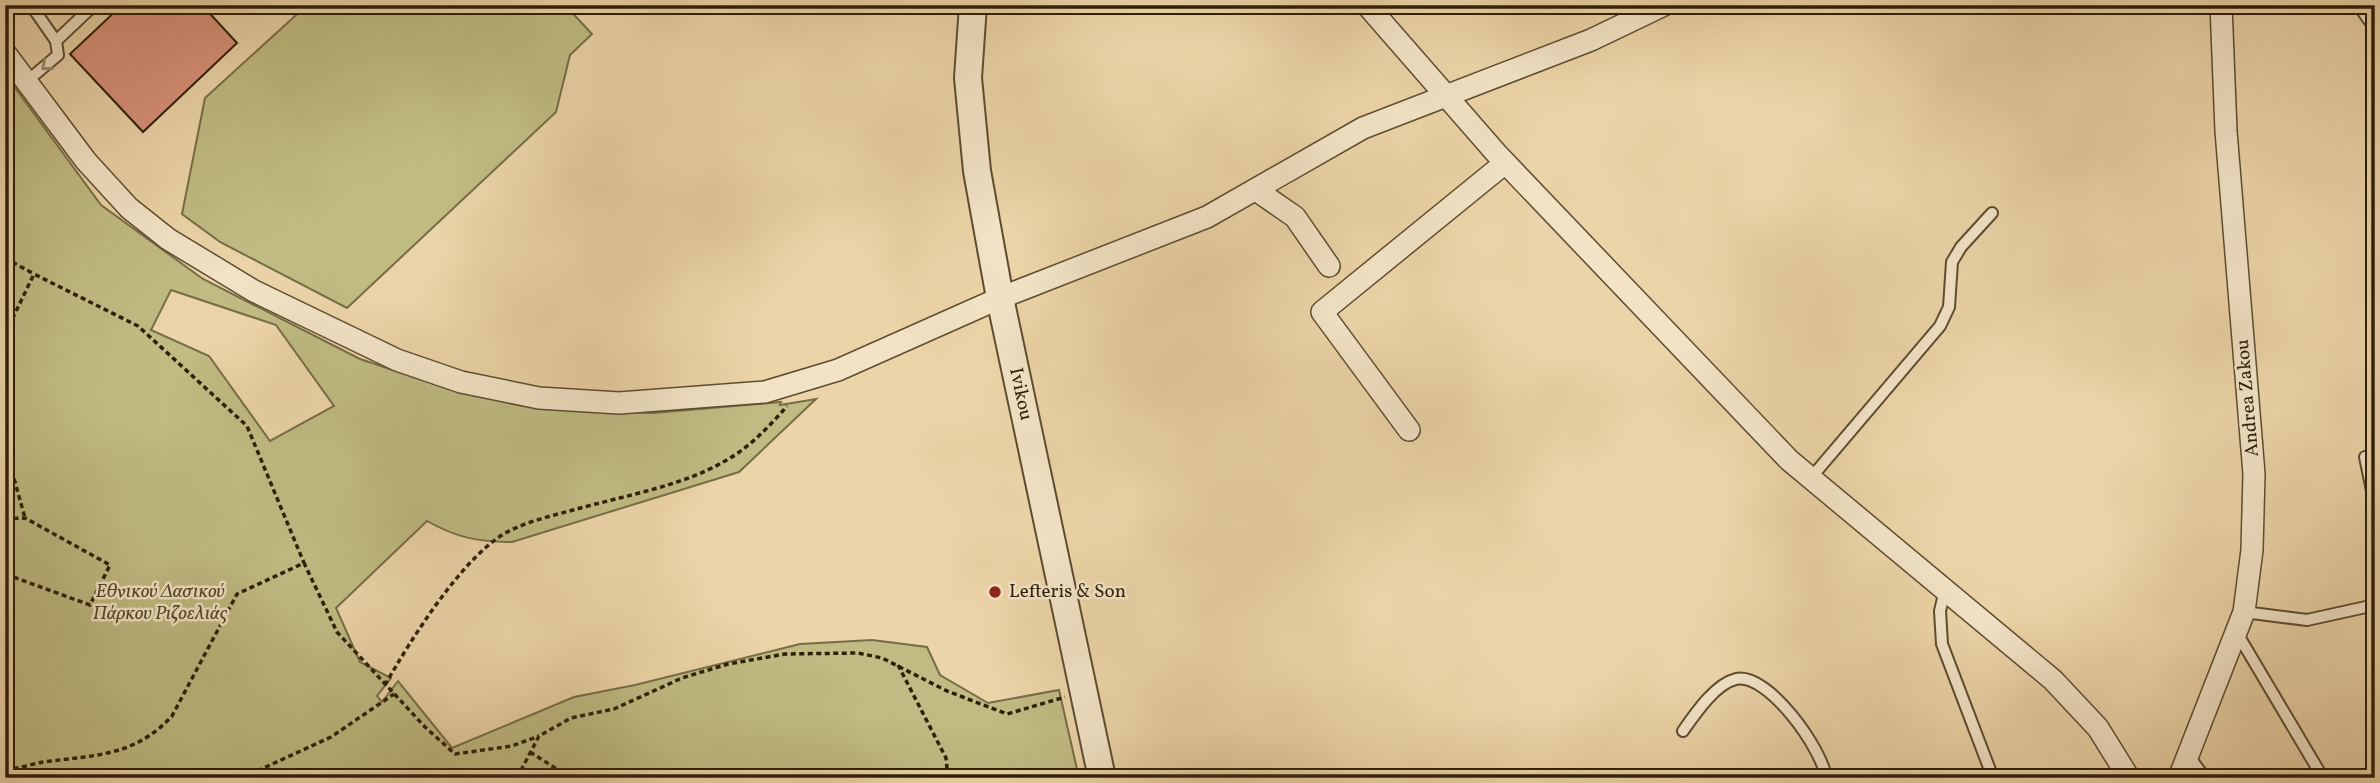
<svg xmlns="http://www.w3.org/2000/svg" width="2380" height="783" viewBox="0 0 2380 783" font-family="Vollkorn,serif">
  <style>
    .green { fill: #bfbb82; stroke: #766d46; stroke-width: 2; fill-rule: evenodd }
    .building { fill: #d8917a; stroke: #2e1f09; stroke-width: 2 }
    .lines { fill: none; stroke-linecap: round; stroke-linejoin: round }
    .service-casing { stroke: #5d4c30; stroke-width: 14 }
    .minor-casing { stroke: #5d4c30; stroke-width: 24 }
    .tertiary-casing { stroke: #5d4c30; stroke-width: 30 }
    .path { stroke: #2e1f09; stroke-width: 3.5; stroke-dasharray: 5 3.5; stroke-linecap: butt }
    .service { stroke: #f2e3c6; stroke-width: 10 }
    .minor { stroke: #f2e3c6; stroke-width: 21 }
    .tertiary { stroke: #f2e3c6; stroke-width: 26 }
    .oneway { stroke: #9a8b71 }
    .poi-dot { fill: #8f2418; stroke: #f2e3c6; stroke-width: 2.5 }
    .labels { text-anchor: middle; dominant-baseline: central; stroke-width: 5; stroke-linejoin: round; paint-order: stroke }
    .street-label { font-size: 19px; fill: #2e1f09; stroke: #f2e3c6 }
    .park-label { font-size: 19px; font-style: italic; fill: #524627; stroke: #f2e3c6 }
    .poi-label { font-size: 19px; fill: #2e1f09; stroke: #f2e3c6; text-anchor: start }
  </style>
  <rect width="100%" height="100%" fill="#ebd4a7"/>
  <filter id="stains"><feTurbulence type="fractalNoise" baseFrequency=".00286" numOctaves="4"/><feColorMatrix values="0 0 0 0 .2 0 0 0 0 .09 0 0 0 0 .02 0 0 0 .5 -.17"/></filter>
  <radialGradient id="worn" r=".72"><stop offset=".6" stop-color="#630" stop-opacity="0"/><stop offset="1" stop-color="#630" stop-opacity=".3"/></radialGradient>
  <!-- green -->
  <g class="green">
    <path d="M307,5H565L592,34L570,55L556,112L347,308L220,242L182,214L205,98Z"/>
    <path d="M5,74L101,205L203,279L360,359L423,380L619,412L653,413L781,402L780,405L816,399L739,472L512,542C479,542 457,538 427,521L336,608L360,662L391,678L377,696L382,702L398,681L452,748L574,697L635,685L800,644L872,640L927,647L940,675L988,703L1059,690L1079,778H5ZM171,290L276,325L334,406L270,441L209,356L151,330Z"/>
  </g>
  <!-- building -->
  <path class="building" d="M122,5H202L237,43L143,132L70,54Z"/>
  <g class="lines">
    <defs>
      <g id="service">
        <path d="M56,41L94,5"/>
        <path d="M26,82L58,55L56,41L31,5"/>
        <path d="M2365,457L2375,505"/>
        <path d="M1810,479L1940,326L1949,307L1952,262L1961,247L1992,213"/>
        <path d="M1945,590L1940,611L1942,644L1993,778"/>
        <path d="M2244,612L2307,620L2375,605"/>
        <path d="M2237,633L2323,778"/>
        <path d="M1683,731C1695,714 1715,684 1736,679C1768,672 1823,750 1826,778"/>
        <path d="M2188,755L2205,778"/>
      </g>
      <g id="minor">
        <path d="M1367,5L1496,153L1789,460L2053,680L2098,728L2129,778"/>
        <path d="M5,53L86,161L129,208L168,239L254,291L397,360L461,382L539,398L619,403L765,392L838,370L1000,298L1207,217L1363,128L1591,40L1664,5"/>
        <path d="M1256,190L1295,217L1329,266"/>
        <path d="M1409,430L1322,312L1505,163"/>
        <path d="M2179,778L2244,612L2252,550L2254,474L2226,131L2221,5"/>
      </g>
      <g id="tertiary">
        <path id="s1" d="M973,5L968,78L977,171L1000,298L1102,778"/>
        <path d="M2368,5L2375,15"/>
      </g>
    </defs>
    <!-- service casing -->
    <use href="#service" class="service-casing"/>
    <!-- minor casing -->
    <use href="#minor" class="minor-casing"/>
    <!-- tertiary casing -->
    <use href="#tertiary" class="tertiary-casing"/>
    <!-- path -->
    <g class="path">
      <path d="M5,258L34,274"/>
      <path d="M5,334L34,274L138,326L247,426L304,563"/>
      <path d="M5,446L25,518"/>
      <path d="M5,519L25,518L110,565L90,605L5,574"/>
      <path d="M898,665L946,758L948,778"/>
      <path d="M385,685C410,641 465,552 511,530C532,520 555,515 577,509C623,496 682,486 723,462C748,449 769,427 787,406"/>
      <path d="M530,752L571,778"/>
      <path d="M5,768C17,770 31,764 43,762C95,755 134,757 172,716L237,594L304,563L337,632L425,727L455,754L512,746L539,736"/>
      <path d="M242,778L331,737L394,694"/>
      <path d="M517,778L539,736L571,718L614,709L682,678L728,664L785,654L858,653L882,658L947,691L1007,714L1065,697"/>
    </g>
    <!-- service -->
    <use href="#service" class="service"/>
    <!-- minor -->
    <use href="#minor" class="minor"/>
    <!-- tertiary -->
    <use href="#tertiary" class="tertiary"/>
  </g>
  <!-- one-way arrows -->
  <defs><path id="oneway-chevron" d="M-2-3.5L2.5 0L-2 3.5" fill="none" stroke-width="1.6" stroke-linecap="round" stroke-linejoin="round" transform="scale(1.75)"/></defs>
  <use class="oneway" href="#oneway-chevron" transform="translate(46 66) rotate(140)"/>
  <!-- markers -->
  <circle class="poi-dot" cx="995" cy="592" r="7"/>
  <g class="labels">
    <!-- street labels -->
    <g class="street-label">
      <text stroke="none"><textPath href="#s1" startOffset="394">Ivikou</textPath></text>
      <text transform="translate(2248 398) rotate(-95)">Andrea Zakou</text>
    </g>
    <!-- park labels -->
    <g class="park-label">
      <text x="160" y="592">Εθνικού Δασικού<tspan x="160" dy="22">Πάρκου Ριζοελιάς</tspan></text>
    </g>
    <!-- poi labels -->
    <g class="poi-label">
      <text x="1009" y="592">Lefteris &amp; Son</text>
    </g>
  </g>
  <!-- margin -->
  <rect width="2380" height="783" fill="none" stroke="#ebd4a7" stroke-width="28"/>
  <rect x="7" y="7" width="2366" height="769" fill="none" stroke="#2e1f09" stroke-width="3.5"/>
  <rect x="14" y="14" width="2352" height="755" fill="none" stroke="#2e1f09" stroke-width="2"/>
  <rect width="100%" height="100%" filter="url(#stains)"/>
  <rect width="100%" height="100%" fill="url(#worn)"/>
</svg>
